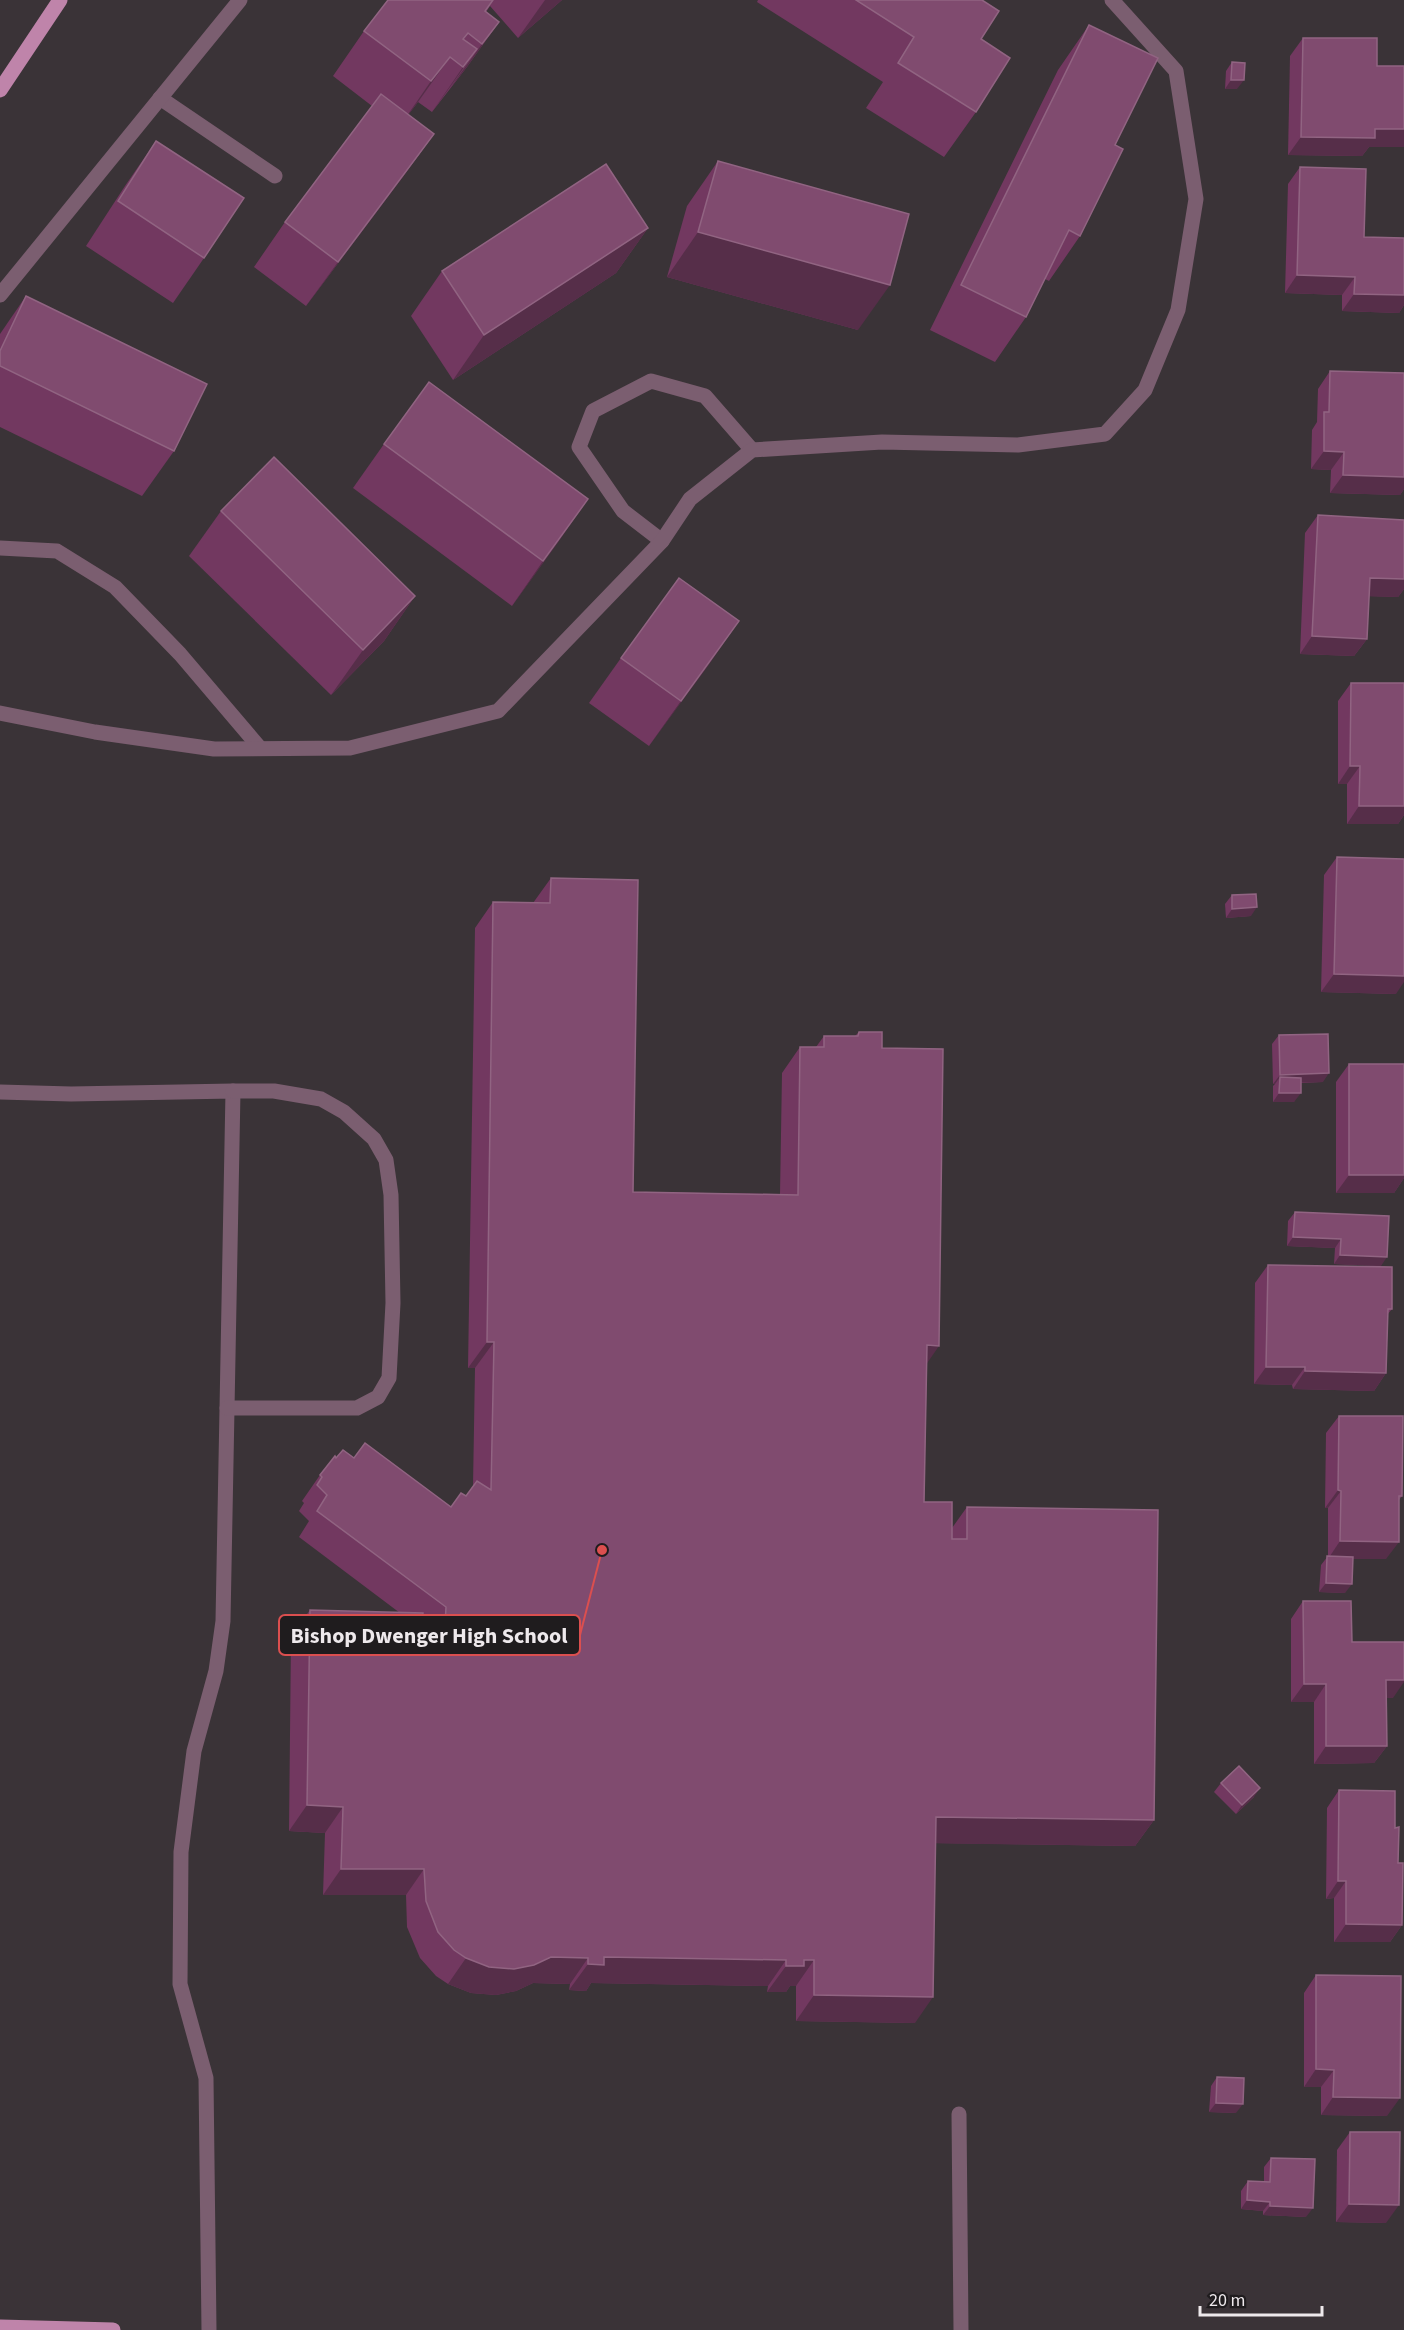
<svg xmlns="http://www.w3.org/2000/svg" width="1404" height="2330" viewBox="0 0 1404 2330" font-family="'Source Sans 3',sans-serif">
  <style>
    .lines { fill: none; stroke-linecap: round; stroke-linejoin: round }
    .lane { stroke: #7b5e70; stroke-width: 15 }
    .street { stroke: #7b5e70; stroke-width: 15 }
    .primary { stroke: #bf84aa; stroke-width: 15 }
    .wall { fill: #723860 }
    .shaded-wall { fill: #562e49 }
    .building { fill: #804b6f; stroke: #916482; stroke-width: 1.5 }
    .leader { fill: none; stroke: #db4f4f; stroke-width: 2 }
    .callout-dot { fill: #db4f4f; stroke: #1f1c1e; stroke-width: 2 }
    .callout { fill: #1f1c1e; stroke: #db4f4f; stroke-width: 2 }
    .callout-label { font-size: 22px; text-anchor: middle; font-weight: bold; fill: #eee9ec }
  </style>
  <rect width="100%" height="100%" fill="#3a3337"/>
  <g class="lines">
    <!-- lane -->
    <g class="lane">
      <path d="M160,98L275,176"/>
      <path d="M662,541L623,511L579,447L593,411L651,381L705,396L752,450"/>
      <path d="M0,548L57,551L115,587L180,654L260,748"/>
      <path d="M0,1092L71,1094L233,1091L223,1621L216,1671L194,1751L181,1852L180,1984L206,2078L209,2330"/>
      <path d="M227,1408H357L378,1397L389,1378L393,1303L391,1195L386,1160L374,1139L344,1112L321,1099L274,1091H233"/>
      <path d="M959,2114L961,2330"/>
    </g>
    <!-- street -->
    <g class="street">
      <path d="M0,295L240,0"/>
      <path d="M0,713L95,732L214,749L350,748L498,711L662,541L690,499L752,450L882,442L1018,445L1105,434L1145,390L1178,310L1196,199L1176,71L1112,0"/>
    </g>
    <!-- primary -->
    <g class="primary">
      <path d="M0,90L60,0"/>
      <path d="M0,2327L113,2330"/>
    </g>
  </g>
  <!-- wall -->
  <g class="wall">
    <path d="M388,0H562L518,38L490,6L486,12L499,22L467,67L432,112L418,102L408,115L434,134L402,178L306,306L254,267L285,222L372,106L333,76L364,31Z"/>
    <path d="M758,0H982L981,39L976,112L944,157L866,108L883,82L757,2Z"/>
    <path d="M1089,25L1115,145L1080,236L1049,281L1045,279L1026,317L995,362L930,330L1058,70Z"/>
    <path d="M1303,38L1377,66L1369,147L1362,156L1288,155L1290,56Z"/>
    <path d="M1232,62L1237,89H1225L1226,71Z"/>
    <path d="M156,141L204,258L173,303L86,246L125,186Z"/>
    <path d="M718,161L858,330L667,277L687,206Z"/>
    <path d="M1300,167L1364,237L1404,238V305L1399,313L1342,311V295L1285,293L1288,184Z"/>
    <path d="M648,228L616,273L453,380L411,316L442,271Z"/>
    <path d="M26,296L174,451L142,496L0,427V334Z"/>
    <path d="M1330,371L1404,373V489L1400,495L1330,493L1331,470L1311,469L1312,430L1317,422L1318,389Z"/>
    <path d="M384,444L588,499L512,606L353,488Z"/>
    <path d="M221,511L415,596L384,641L331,695L189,556Z"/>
    <path d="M1318,515L1404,520V589L1398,597L1369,596L1367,639L1354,656L1300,654L1305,533Z"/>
    <path d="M739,621L649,746L589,703L621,658Z"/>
    <path d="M1351,683H1404V815L1398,824H1347V784H1338V701Z"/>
    <path d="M1337,857L1396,994L1321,992L1324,875Z"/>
    <path d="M551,878L633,1192L780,1194L782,1073L800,1047H816L824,1036H855L859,1032L882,1048L927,1364L924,1502L952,1528L967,1507L1154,1820L1135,1846L935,1843L915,2023L796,2021V1986H790L786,1992H767L768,1986L591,1983L586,1991L569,1990L570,1984L533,1983L516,1991L496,1995L471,1993L448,1984L436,1976L420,1958L407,1927L406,1895H323L325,1833L289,1831L291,1636L310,1610L400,1613L299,1537L309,1521L299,1511L304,1503L302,1501L320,1475L336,1458H354L451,1507L466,1496L473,1486L475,1368H468L475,928L493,902L533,903Z"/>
    <path d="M1232,895L1251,916L1226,918L1225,904Z"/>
    <path d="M1279,1035L1323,1082L1301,1083L1294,1102H1273V1086L1275,1084H1273L1272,1044Z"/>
    <path d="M1349,1064H1404V1178L1394,1193H1336V1082Z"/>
    <path d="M1295,1212L1389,1216L1381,1266L1334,1264L1335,1248L1287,1246L1288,1221Z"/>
    <path d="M1268,1265L1392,1309L1387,1315L1386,1373L1374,1391L1293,1389L1292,1385L1254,1384L1255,1283Z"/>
    <path d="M1339,1416L1402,1496L1399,1500L1386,1559H1352L1345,1593L1319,1592L1321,1565L1328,1556V1508H1325L1326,1433Z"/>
    <path d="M1303,1601L1352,1642L1393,1698H1387V1746L1374,1763L1314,1764V1702H1291V1619Z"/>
    <path d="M1221,1783L1254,1797L1236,1814L1214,1792Z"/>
    <path d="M1339,1790L1395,1828L1398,1863L1402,1925L1390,1942H1334V1898L1326,1899L1327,1808Z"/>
    <path d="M1316,1975L1387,2116L1321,2115V2087H1304V1993Z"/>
    <path d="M1217,2077L1236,2113L1209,2112L1211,2086Z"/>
    <path d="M1350,2132L1386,2223L1336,2222L1337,2150Z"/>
    <path d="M1271,2158L1306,2217L1263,2215V2211L1241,2209V2191L1248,2181L1264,2182V2167Z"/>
  </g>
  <!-- shaded-wall -->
  <g class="shaded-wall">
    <path d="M545,0H562L518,38Z"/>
    <path d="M499,22L467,67L450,88L482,44Z"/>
    <path d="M477,49L445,94L432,112L463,67Z"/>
    <path d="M450,57L418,102L400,126L431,81Z"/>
    <path d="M1231,80H1244L1237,89H1225Z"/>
    <path d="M1375,129H1404V147H1369L1362,156L1288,155L1301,137Z"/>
    <path d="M434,134L402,178L306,306L338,262Z"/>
    <path d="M648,228L616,273L453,380L484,335Z"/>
    <path d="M698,232L890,285L858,330L667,277Z"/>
    <path d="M1297,275L1355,277L1342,295L1285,293Z"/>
    <path d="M1354,294L1404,295V305L1399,313L1342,311Z"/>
    <path d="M1324,451L1344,452L1331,470L1311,469Z"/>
    <path d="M1343,475L1404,477V489L1400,495L1330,493Z"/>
    <path d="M588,499L557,544L512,606L543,561Z"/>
    <path d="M1370,578L1404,579V589L1398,597L1357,596Z"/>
    <path d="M415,596L384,641L331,695L363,650Z"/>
    <path d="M739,621L708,666L649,746L681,701Z"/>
    <path d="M1312,636L1367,639L1354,656L1300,654Z"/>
    <path d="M1350,766H1360L1347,784H1338Z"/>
    <path d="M1359,806H1404V815L1398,824H1347Z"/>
    <path d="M1257,907L1251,916L1226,918L1232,909Z"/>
    <path d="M1334,974L1404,976V982L1396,994L1321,992Z"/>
    <path d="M1329,1073L1323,1082L1280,1083V1077L1275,1084H1273L1280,1075Z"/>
    <path d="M1279,1093H1301L1294,1102H1273Z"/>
    <path d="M1349,1175H1404V1178L1394,1193H1336Z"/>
    <path d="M1293,1237L1341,1239L1335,1248L1287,1246Z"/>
    <path d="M1340,1255L1387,1257L1381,1266L1334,1264Z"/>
    <path d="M487,1342H494L475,1368H468Z"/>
    <path d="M927,1345L939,1346L921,1372Z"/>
    <path d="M1266,1367H1305L1292,1385L1254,1384Z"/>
    <path d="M1305,1371L1386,1373L1374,1391L1293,1389Z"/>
    <path d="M1338,1490L1341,1491L1328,1508H1325Z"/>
    <path d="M1340,1541L1399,1542L1386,1559H1328Z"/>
    <path d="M1326,1583L1352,1584L1345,1593L1319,1592Z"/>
    <path d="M1386,1680H1404V1682L1393,1698H1374Z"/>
    <path d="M1304,1684H1326L1314,1702H1291Z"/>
    <path d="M1326,1746H1387L1374,1763L1314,1764Z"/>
    <path d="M1260,1788L1254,1797L1236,1814L1242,1805Z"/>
    <path d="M307,1805L343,1807L325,1833L289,1831Z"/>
    <path d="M936,1817L1154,1820L1135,1846L918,1843Z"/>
    <path d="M341,1869H424L406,1895H323Z"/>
    <path d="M1338,1881H1346L1334,1898L1326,1899Z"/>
    <path d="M1346,1924L1402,1925L1390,1942H1334Z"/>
    <path d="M551,1957L588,1958L570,1984L533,1983L516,1991L496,1995L471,1993L448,1984L466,1958Z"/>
    <path d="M604,1957L786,1960L768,1986L591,1983L586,1991L569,1990L588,1964Z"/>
    <path d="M804,1960H814L796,1986H790L786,1992H767L786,1966Z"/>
    <path d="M814,1995L933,1997L915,2023L796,2021Z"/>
    <path d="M1316,2069L1334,2070L1321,2087H1304Z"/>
    <path d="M1333,2097L1400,2098L1387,2116L1321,2115Z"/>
    <path d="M1216,2103L1243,2104L1236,2113L1209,2112Z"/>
    <path d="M1247,2200L1270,2202L1263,2211L1241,2209Z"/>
    <path d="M1349,2204L1399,2205L1386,2223L1336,2222Z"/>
    <path d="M1270,2206L1313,2208L1306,2217L1263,2215Z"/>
  </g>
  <!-- building -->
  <g class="building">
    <path d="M388,0H493L485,11L499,22L482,44L468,33L463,39L477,49L463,67L450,57L431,81L364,31Z"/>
    <path d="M856,0H982L999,11L981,39L1010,58L976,112L898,63L914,37Z"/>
    <path d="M1089,25L1158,58L1115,145L1123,149L1080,236L1069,230L1026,317L961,285Z"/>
    <path d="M1303,38H1377V66H1404V129H1375V138L1301,137Z"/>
    <path d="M1232,62L1245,63L1244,80H1231Z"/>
    <path d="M381,94L434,134L338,262L285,222Z"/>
    <path d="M156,141L244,198L204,258L118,201Z"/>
    <path d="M718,161L909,214L890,285L698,232Z"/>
    <path d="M606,164L648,228L484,335L442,271Z"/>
    <path d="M1300,167L1366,169L1364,237L1404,238V295L1354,294L1355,277L1297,275Z"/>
    <path d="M26,296L207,384L174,451L0,366V351Z"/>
    <path d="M1330,371L1404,373V477L1343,475L1344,452L1324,451V412H1329Z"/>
    <path d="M429,382L588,499L543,561L384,444Z"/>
    <path d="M274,457L415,596L363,650L221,511Z"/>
    <path d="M1318,515L1404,520V579L1370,578L1367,639L1312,636Z"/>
    <path d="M679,578L739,621L681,701L621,658Z"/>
    <path d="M1351,683H1404V806H1359L1360,766H1350Z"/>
    <path d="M1337,857L1404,859V976L1334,974Z"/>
    <path d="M551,878L638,880L633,1192L798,1195L800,1047H824V1036H858L859,1032H882V1048L943,1049L939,1346L927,1345L924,1502H952V1539H967V1507L1158,1510L1154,1820L936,1817L933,1997L814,1995V1960H804V1966H786V1960L604,1957V1965L588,1964V1958L551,1957L534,1965L514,1969L489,1967L466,1958L454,1950L438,1932L426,1901L424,1869H341L343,1807L307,1805L310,1610L423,1613L422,1624L445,1625L446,1607L317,1511L327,1495L317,1485L322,1477L320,1475L335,1456L336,1458L343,1450L354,1458L365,1443L451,1507L461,1493L466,1496L477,1481L491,1490L494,1342H487L493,902L550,903Z"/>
    <path d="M1256,894L1257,907L1232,909V895Z"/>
    <path d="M1328,1034L1329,1073L1280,1075L1279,1035Z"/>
    <rect x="1349" y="1064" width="55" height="111"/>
    <path d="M1280,1077L1301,1078V1093H1279Z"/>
    <path d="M1295,1212L1389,1216L1387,1257L1340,1255L1341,1239L1293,1237Z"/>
    <path d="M1268,1265L1392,1267V1309H1388L1386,1373L1305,1371V1367H1266Z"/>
    <path d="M1339,1416H1403L1402,1496H1399V1542L1340,1541L1341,1491L1338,1490Z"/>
    <path d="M1327,1556L1353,1557L1352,1584L1326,1583Z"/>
    <path d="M1303,1601H1351L1352,1642H1404V1680H1386L1387,1746H1326V1684H1304Z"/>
    <path d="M1239,1766L1260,1788L1242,1805L1221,1783Z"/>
    <path d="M1339,1790L1395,1791V1828L1399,1827L1398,1863H1403L1402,1925L1346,1924V1881H1338Z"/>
    <path d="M1316,1975L1401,1976L1400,2098L1333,2097L1334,2070L1316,2069Z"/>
    <path d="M1217,2077L1244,2078L1243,2104L1216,2103Z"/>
    <path d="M1350,2132H1400L1399,2205L1349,2204Z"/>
    <path d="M1271,2158L1315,2159L1313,2208L1270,2206V2202L1247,2200L1248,2181L1270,2182Z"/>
  </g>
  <!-- callouts -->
  <path class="leader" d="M602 1550L580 1635"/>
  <circle class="callout-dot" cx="602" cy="1550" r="6"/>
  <rect class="callout" x="279" y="1615" width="301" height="40" rx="6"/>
  <g class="callout-label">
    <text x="429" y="1643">Bishop Dwenger High School</text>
  </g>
  <!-- scale -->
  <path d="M1200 2306v9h122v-9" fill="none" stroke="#eee9ec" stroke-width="3"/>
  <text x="1209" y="2306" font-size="18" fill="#eee9ec" stroke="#1f1c1e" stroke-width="4.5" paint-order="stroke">20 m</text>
</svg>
